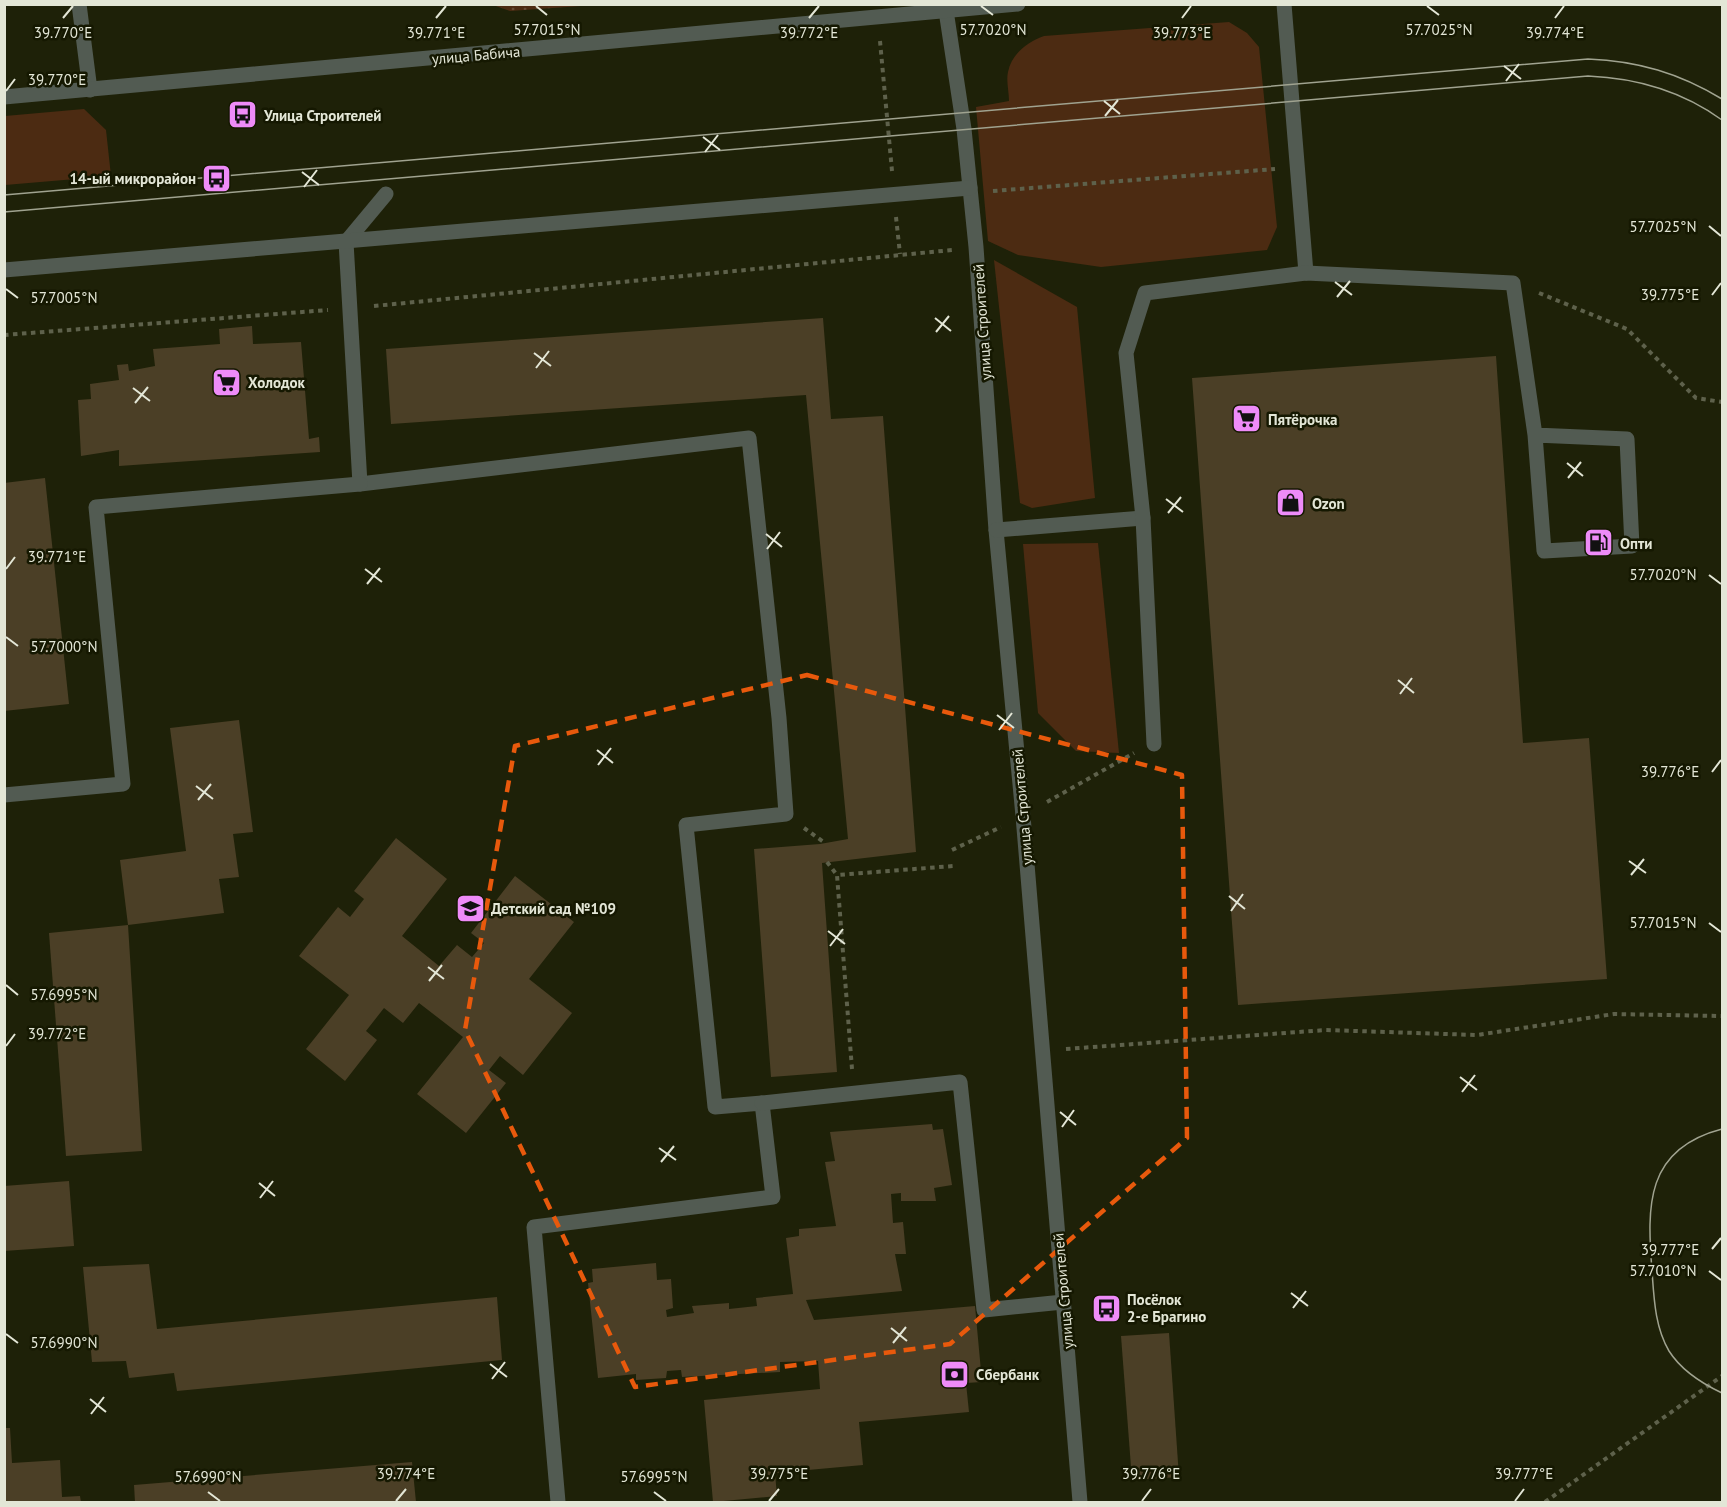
<svg xmlns="http://www.w3.org/2000/svg" width="1727" height="1507" viewBox="0 0 1727 1507" font-family="'PT Sans',sans-serif">
  <style>
    .green { fill: #4c2b12 }
    .park { fill: url(#park-dots) }
    .building { fill: #4b3f26 }
    .lines { fill: none; stroke-linecap: round; stroke-linejoin: round }
    .path { stroke: #5e614b; stroke-width: 4; stroke-dasharray: 4.5 4.5; stroke-linecap: butt }
    .minor { stroke: #525b52; stroke-width: 15 }
    .tram { stroke: #a0a390; stroke-width: 1.5 }
    .marked { fill: none; stroke: #e8590c; stroke-width: 4.5; stroke-dasharray: 12 8; stroke-linejoin: round }
    .ticks { fill: none; stroke: #e3e6d6; stroke-width: 2 }
    .labels { text-anchor: middle; dominant-baseline: central; stroke-width: 5; stroke-linejoin: round; paint-order: stroke }
    .street-label { font-size: 15px; fill: #e3e6d6; stroke: #151801 }
    .poi-label { font-size: 15px; font-weight: bold; fill: #e3e6d6; stroke: #151801; text-anchor: start }
    .ticks-label { font-size: 15px; text-anchor: middle; fill: #e3e6d6; stroke: #151801; stroke-width: 5; stroke-linejoin: round; paint-order: stroke }
  </style>
  <defs>
    <pattern id="park-dots" width="8" height="8" patternUnits="userSpaceOnUse" patternTransform="scale(1.5)"><rect width="8" height="8" fill="#4c2b12"/><path d="M2 2h.1M6 6h.1" fill="none" stroke="#664a34" stroke-width="1.8" stroke-linecap="round"/></pattern>
  </defs>
  <rect width="100%" height="100%" fill="#1e2108"/>
  <!-- green -->
  <g class="green">
    <path d="M1229,22L1247,33L1259,47L1277,227L1267,250L1101,267L1018,255L988,241L976,107L1009,101C1009,92 1006,80 1008,72C1012,53 1028,42 1044,36Z"/>
    <path d="M84,109L106,130L111,176L5,185V116Z"/>
    <path d="M994,260L1077,307L1095,498L1032,508L1020,503Z"/>
    <path d="M1098,543L1119,753L1076,751L1038,713L1023,544Z"/>
  </g>
  <!-- park -->
  <path class="park" d="M493,5H595L510,11Z"/>
  <!-- building -->
  <g class="building">
    <path d="M823,318L831,419L883,416L916,852L822,863L837,1072L771,1077L754,849L820,844L848,839L806,395L391,424L386,349Z"/>
    <path d="M252,326L253,344L301,342L309,439L319,437L320,452L119,466V450L81,456L78,400L91,399L90,384L119,380L117,365L128,364L129,371L155,366L153,349L220,344L219,329Z"/>
    <path d="M1496,356L1523,743L1589,738L1607,979L1238,1005L1192,378Z"/>
    <path d="M45,478L69,704L4,711V483Z"/>
    <path d="M239,720L253,832L233,834L239,877L219,879L224,913L128,925L120,860L186,851L170,728Z"/>
    <path d="M396,838L447,879L402,936L439,966L457,945L472,957L484,943L471,933L515,876L574,922L529,979L572,1013L523,1075L500,1056L489,1070L506,1083L466,1133L417,1094L463,1037L419,1003L403,1023L384,1008L366,1031L377,1040L345,1081L306,1049L349,995L299,956L338,907L350,917L364,899L354,891Z"/>
    <path d="M128,925L142,1151L66,1156L49,933Z"/>
    <path d="M932,1124L933,1130L943,1129L952,1185L934,1188L936,1201H901V1193L891,1194L893,1223L903,1222L906,1254H895L902,1291L806,1300L814,1320L975,1306L982,1382L966,1383L969,1412L859,1422L863,1465L775,1473L777,1496L713,1502L704,1400L820,1389L818,1361L780,1362V1372L682,1377L681,1370L667,1371L666,1378L636,1380V1374L598,1378L588,1283L593,1282L592,1269L656,1263L657,1280L671,1279L673,1308L666,1310L667,1317L694,1313L692,1306L729,1303V1309L757,1306L756,1298L793,1294L786,1238L799,1236V1229L836,1226L825,1162L835,1161L830,1132Z"/>
    <path d="M69,1181L74,1246L4,1251V1186Z"/>
    <path d="M149,1264L157,1329L497,1297L502,1360L177,1391L174,1373L129,1378L126,1361L92,1362L83,1267Z"/>
    <path d="M1169,1333L1179,1477L1132,1480L1121,1336Z"/>
    <path d="M4,1428H10L12,1463L60,1460L62,1497L80,1496L81,1502H4Z"/>
    <path d="M412,1462L416,1502H135L134,1485Z"/>
  </g>
  <g class="lines">
    <!-- path -->
    <g class="path">
      <path d="M880,41L892,171"/>
      <path d="M993,191L1275,169"/>
      <path d="M896,217L900,254"/>
      <path d="M1539,293L1627,329L1696,398L1722,402"/>
      <path d="M374,306L952,250"/>
      <path d="M4,335L328,310"/>
      <path d="M1047,802L1134,753"/>
      <path d="M804,828L825,843"/>
      <path d="M952,850L1001,827"/>
      <path d="M827,862L837,875"/>
      <path d="M1066,1049L1326,1030L1477,1035L1614,1014L1722,1016"/>
      <path d="M852,1069L837,875L953,866"/>
      <path d="M1545,1502L1722,1376"/>
    </g>
    <!-- minor -->
    <g class="minor">
      <path d="M79,4L90,90"/>
      <path d="M945,4L964,129L976,247L996,530L1023,816L1080,1502"/>
      <path d="M1284,4L1306,273"/>
      <path d="M4,97L1018,4"/>
      <path d="M386,194L346,242L360,484L749,438L779,718L786,814L686,825L715,1107L762,1103L773,1197L534,1227L558,1502"/>
      <path d="M4,270L970,188"/>
      <path d="M996,530L1143,518"/>
      <path d="M1154,744L1143,518L1126,353L1145,293L1306,273L1513,283L1535,435L1544,551L1632,546L1627,439L1535,435"/>
      <path d="M4,795L123,784L96,507L360,484"/>
      <path d="M762,1103L960,1082L984,1310L1063,1302"/>
    </g>
    <!-- tram -->
    <g class="tram">
      <path d="M4,195L1588,59C1638,61 1679,73 1722,99"/>
      <path d="M4,212L1588,76C1637,78 1682,91 1722,120"/>
      <path d="M1722,1129C1645,1149 1647,1206 1652,1271C1654,1299 1655,1327 1669,1351C1681,1370 1703,1384 1722,1393"/>
    </g>
  </g>
  <!-- marked area -->
  <path class="marked" d="M807,675L1182,775L1187,1138L950,1344L635,1387L465,1030L515,746Z"/>
  <!-- ticks -->
  <path class="ticks" d="M536,6L547,15M981,6L993,15M1427,6L1439,15M63,18L73,6M436,18L446,6M809,18L819,6M1182,18L1191,6M1555,18L1564,6M1504,66L1521,79M1506,81L1519,64M6,91L15,79M1104,101L1120,114M1105,116L1118,100M703,137L720,150M705,152L718,135M302,172L319,185M304,187L317,170M1709,226L1721,236M1335,282L1352,295M6,289L18,298M1712,295L1721,283M1337,297L1350,281M935,318L951,331M936,332L949,316M534,353L551,366M536,368L549,351M133,388L150,401M135,403L148,387M1567,463L1583,476M1568,478L1581,462M1166,499L1183,512M1168,513L1181,497M766,534L782,547M767,549L780,532M6,569L15,557M365,569L382,582M1709,575L1721,584M367,584L380,568M6,637L18,646M1398,680L1414,693M1400,694L1412,678M997,715L1014,728M999,730L1012,713M597,750L613,763M598,765L611,748M1712,772L1721,760M196,786L213,799M198,800L211,784M1629,861L1646,873M1631,875L1644,859M1229,896L1245,909M1231,911L1243,894M1709,923L1721,932M828,931L845,944M830,946L843,929M428,967L444,979M429,981L442,965M6,985L18,995M6,1046L15,1034M1460,1077L1477,1090M1462,1092L1475,1075M1060,1112L1076,1125M1062,1127L1074,1110M659,1148L676,1160M661,1162L674,1146M259,1183L275,1196M260,1198L273,1181M1712,1249L1721,1238M1709,1271L1721,1280M1291,1293L1308,1306M1293,1308L1306,1291M891,1328L907,1341M6,1334L18,1343M893,1343L906,1327M490,1364L507,1377M492,1379L505,1362M90,1399L106,1412M91,1414L104,1397M208,1492L220,1501M654,1492L666,1501M396,1501L406,1489M769,1501L779,1489M1142,1501L1151,1489M1515,1501L1524,1489"/>
  <!-- icons -->
  <defs>
    <symbol id="bus-square" viewBox="-11 -11 22 22"><rect x="-9" y="-9" width="18" height="18" rx="4" fill="#ee8bf8" stroke="#151801"/><path d="M-5-6H5V4H4V6H2V4H-2V6H-4V4H-5ZM-3.5-4V0h7V-4ZM-3.5 1.2v1.5H-2V1.2ZM2 1.2v1.5H3.5V1.2Z" fill="#111"/></symbol>
    <symbol id="supermarket-square" viewBox="-11 -11 22 22"><rect x="-9" y="-9" width="18" height="18" rx="4" fill="#ee8bf8" stroke="#151801"/><path d="M-6-5.5h2.5l.6 2H6L4.5 2H-2.5L-4.4-4H-6ZM-1.5 3.2a1.3 1.3 0 1 0 .1 0ZM3 3.2a1.3 1.3 0 1 0 .1 0Z" fill="#111"/></symbol>
    <symbol id="shop-square" viewBox="-11 -11 22 22"><rect x="-9" y="-9" width="18" height="18" rx="4" fill="#ee8bf8" stroke="#151801"/><path d="M-5-2.5h2.3a2.7 3.5 0 0 1 5.4 0H5L5.5 6h-11ZM-1.5-2.5h3a1.5 2.3 0 0 0-3 0Z" fill="#111"/></symbol>
    <symbol id="fuel-square" viewBox="-11 -11 22 22"><rect x="-9" y="-9" width="18" height="18" rx="4" fill="#ee8bf8" stroke="#151801"/><path d="M-5.5-6h7V0h2V4h1.3V-2.5L3-4.5l.8-.8L6-3V5H2.5V1h-1V6h-7ZM-4.2-4.7v3.2H.2V-4.7Z" fill="#111"/></symbol>
    <symbol id="school-square" viewBox="-11 -11 22 22"><rect x="-9" y="-9" width="18" height="18" rx="4" fill="#ee8bf8" stroke="#151801"/><path d="M0-5L7-2L0 1L-7-2ZM-4 1L0 2.5L4 1V4Q0 6-4 4Z" fill="#111"/></symbol>
    <symbol id="bank-square" viewBox="-11 -11 22 22"><rect x="-9" y="-9" width="18" height="18" rx="4" fill="#ee8bf8" stroke="#151801"/><path d="M-6-4H6V4H-6ZM0-2.3a2.3 2.3 0 1 0 0 4.6a2.3 2.3 0 1 0 0-4.6Z" fill="#111"/></symbol>
  </defs>
  <g fill-rule="evenodd">
    <use href="#bus-square" x="226" y="98" width="33" height="33"/>
    <use href="#bus-square" x="200" y="162" width="33" height="33"/>
    <use href="#supermarket-square" x="210" y="366" width="33" height="33"/>
    <use href="#supermarket-square" x="1230" y="402" width="33" height="33"/>
    <use href="#shop-square" x="1274" y="486" width="33" height="33"/>
    <use href="#fuel-square" x="1582" y="526" width="33" height="33"/>
    <use href="#school-square" x="454" y="892" width="33" height="33"/>
    <use href="#bus-square" x="1090" y="1292" width="33" height="33"/>
    <use href="#bank-square" x="938" y="1358" width="33" height="33"/>
  </g>
  <g class="labels">
    <!-- street labels -->
    <g class="street-label">
      <text transform="translate(476 55) rotate(-5)">улица Бабича</text>
      <text transform="translate(982 322) rotate(-94)">улица Строителей</text>
      <text transform="translate(1022 807) rotate(-95)">улица Строителей</text>
      <text transform="translate(1063 1291) rotate(-95)">улица Строителей</text>
    </g>
    <!-- poi labels -->
    <g class="poi-label">
      <text x="264" y="115">Улица Строителей</text>
      <text x="196" y="178" text-anchor="end">14-ый микрорайон</text>
      <text x="248" y="382">Холодок</text>
      <text x="1268" y="419">Пятёрочка</text>
      <text x="1312" y="503">Ozon</text>
      <text x="1620" y="543">Опти</text>
      <text x="491" y="908">Детский сад №109</text>
      <text x="1127" y="1299">Посёлок<tspan x="1127" dy="17">2-е Брагино</tspan></text>
      <text x="976" y="1374">Сбербанк</text>
    </g>
  </g>
  <g class="ticks-label">
    <text x="547" y="35">57.7015°N</text>
    <text x="993" y="35">57.7020°N</text>
    <text x="1439" y="35">57.7025°N</text>
    <text x="63" y="38">39.770°E</text>
    <text x="436" y="38">39.771°E</text>
    <text x="809" y="38">39.772°E</text>
    <text x="1182" y="38">39.773°E</text>
    <text x="1555" y="38">39.774°E</text>
    <text x="57" y="85">39.770°E</text>
    <text x="1663" y="232">57.7025°N</text>
    <text x="1670" y="300">39.775°E</text>
    <text x="64" y="303">57.7005°N</text>
    <text x="57" y="562">39.771°E</text>
    <text x="1663" y="580">57.7020°N</text>
    <text x="64" y="652">57.7000°N</text>
    <text x="1670" y="777">39.776°E</text>
    <text x="1663" y="928">57.7015°N</text>
    <text x="64" y="1000">57.6995°N</text>
    <text x="57" y="1039">39.772°E</text>
    <text x="1670" y="1255">39.777°E</text>
    <text x="1663" y="1276">57.7010°N</text>
    <text x="64" y="1348">57.6990°N</text>
    <text x="406" y="1479">39.774°E</text>
    <text x="779" y="1479">39.775°E</text>
    <text x="1151" y="1479">39.776°E</text>
    <text x="1524" y="1479">39.777°E</text>
    <text x="208" y="1482">57.6990°N</text>
    <text x="654" y="1482">57.6995°N</text>
  </g>
  <!-- border -->
  <rect width="1727" height="1507" fill="none" stroke="#e3e6d6" stroke-width="12"/>
</svg>
